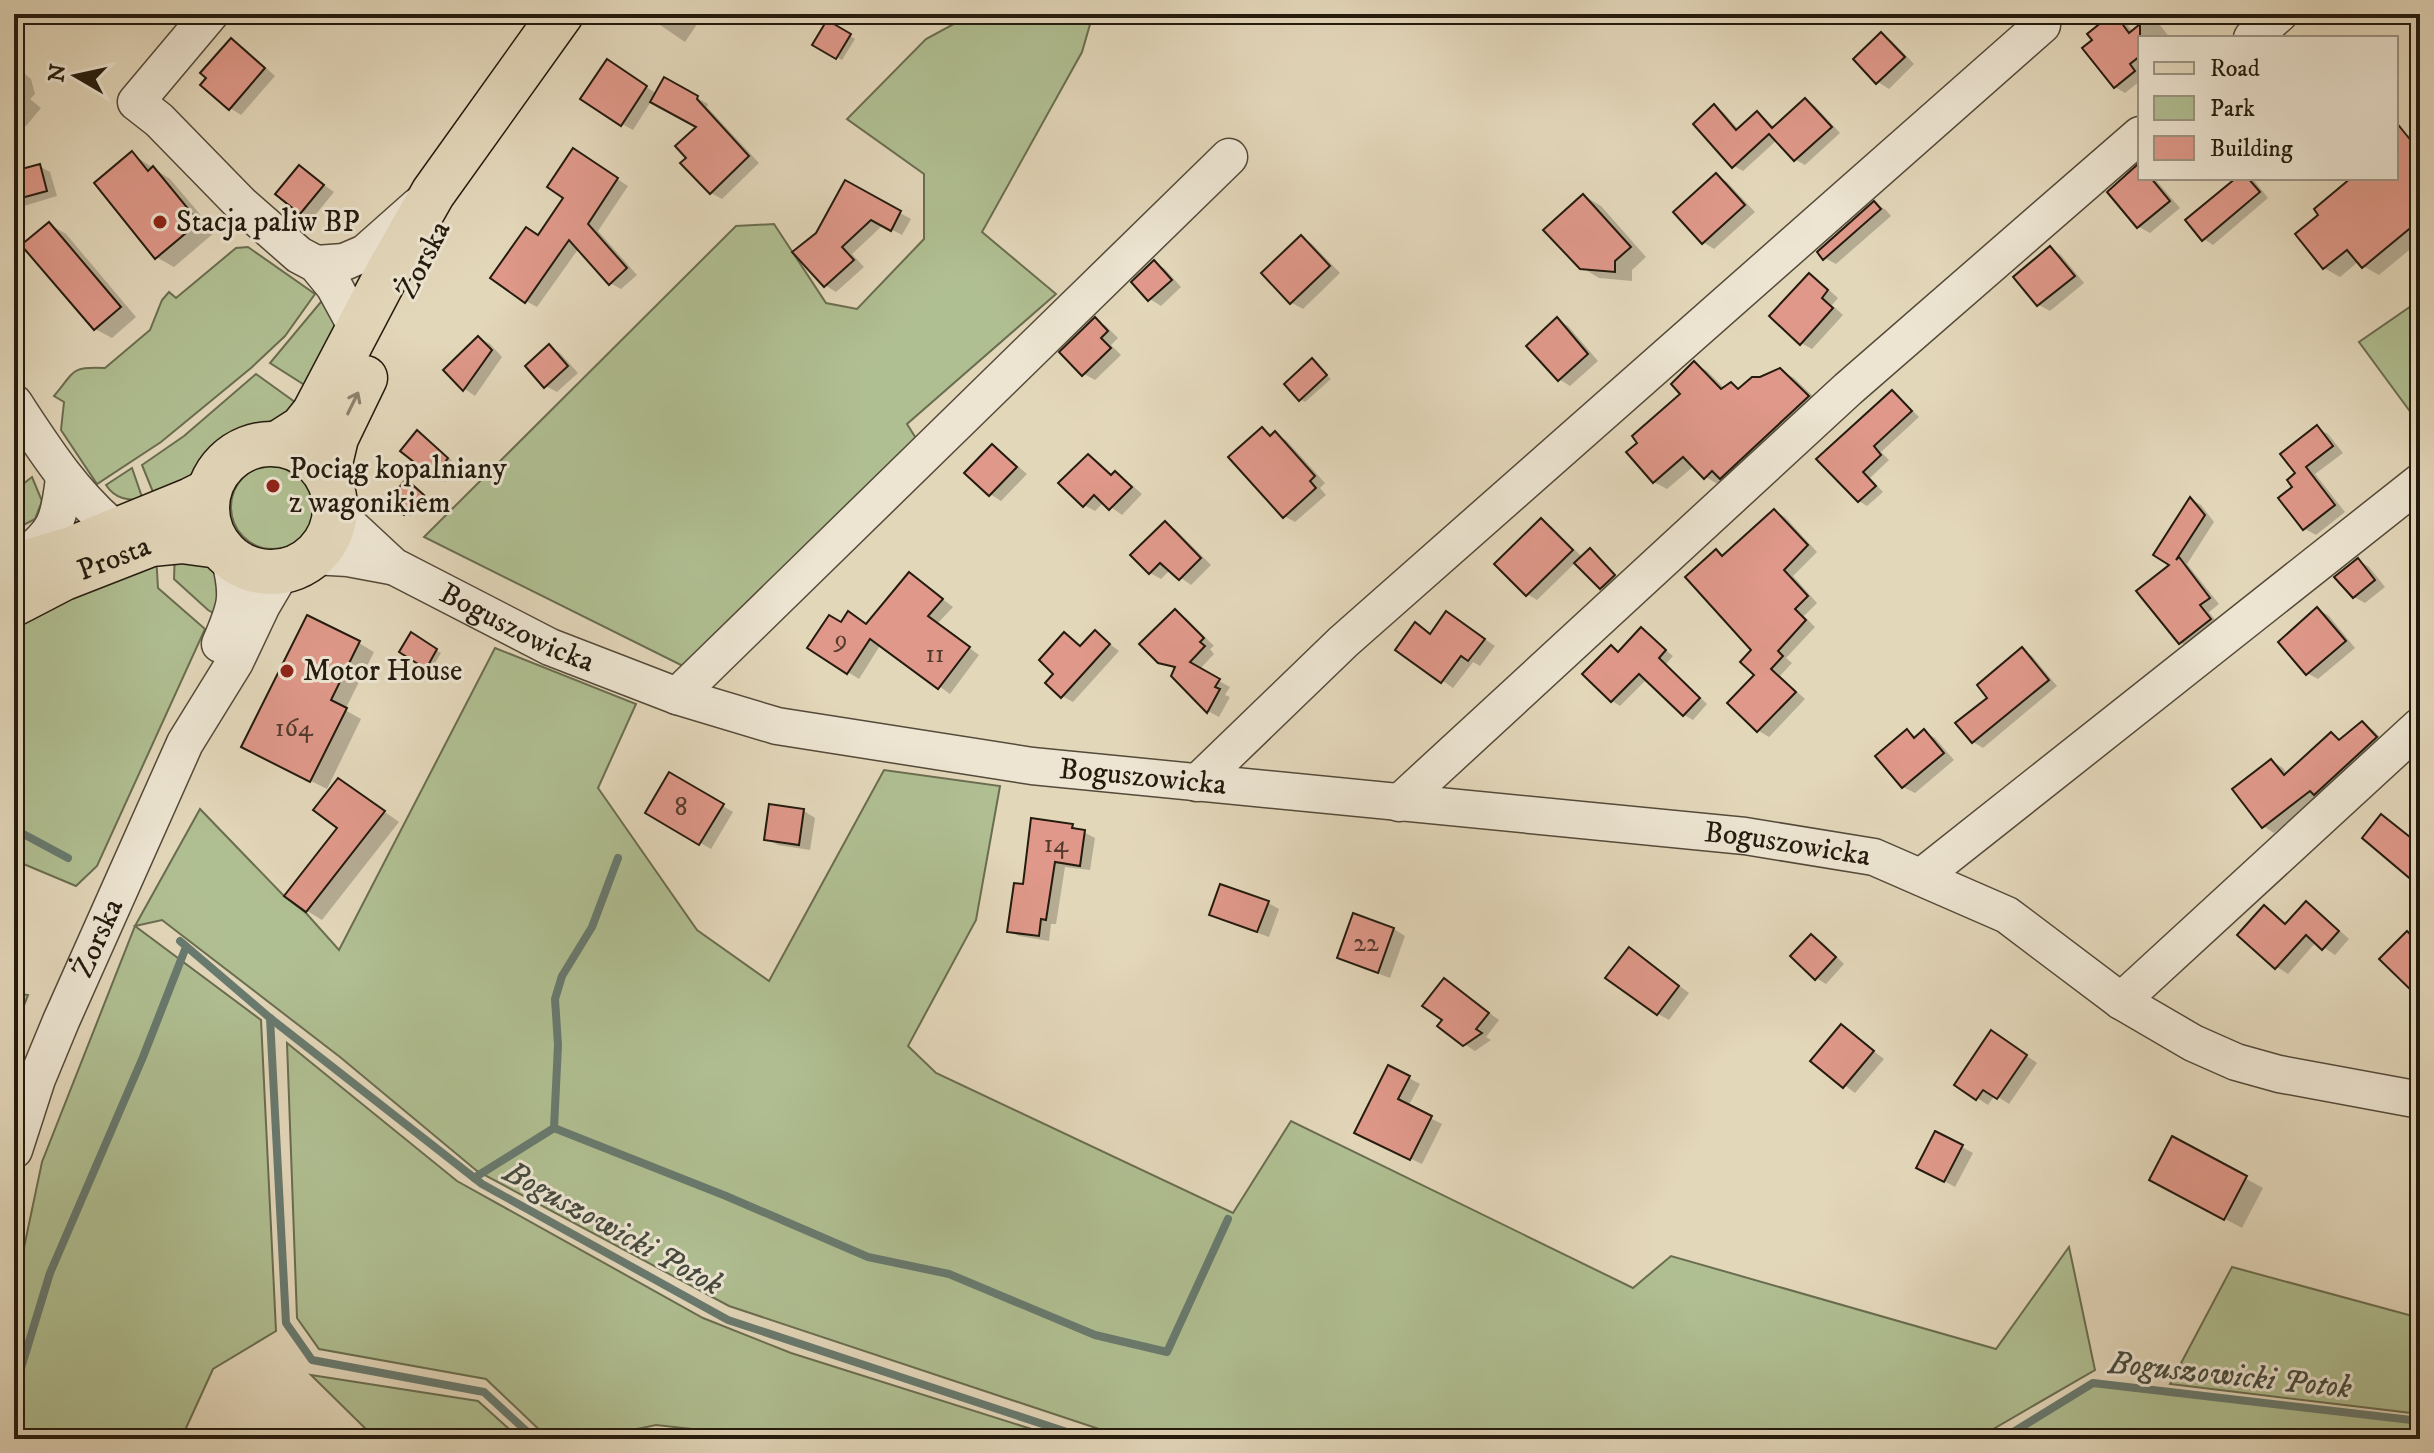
<svg xmlns="http://www.w3.org/2000/svg" width="2434" height="1453" viewBox="0 0 2434 1453" font-family="'IM FELL DW Pica',serif">
  <style>
    .green { fill: #b0bf92; stroke: #6a6d50; stroke-width: 2 }
    .shadow { fill: #0003 }
    .lines { fill: none; stroke-linecap: round; stroke-linejoin: round }
    .stream { stroke: #687a6f; stroke-width: 8 }
    .building { fill: #df9889; stroke: #241b0e; stroke-width: 2 }
    .minor-casing { stroke: #544a39; stroke-width: 39 }
    .major-casing { stroke: #241b0e; stroke-width: 47 }
    .minor { stroke: #ede5d2; stroke-width: 36 }
    .major { stroke: #e3d7ba; stroke-width: 44 }
    .oneway { stroke: #8d826d }
    .poi-dot { fill: #8f2418; stroke: #ede5d2; stroke-width: 3 }
    .labels { text-anchor: middle; dominant-baseline: central; stroke-width: 6; stroke-linejoin: round; paint-order: stroke }
    .number-label { font-size: 26px; fill: #533a2d }
    .poi-label { font-size: 30px; fill: #241b0e; stroke: #ede5d2; text-anchor: start }
    .street-label { font-size: 30px; fill: #241b0e; stroke: #ede5d2 }
    .water-label { font-size: 32px; font-style: italic; fill: #464b3f; stroke: #ede5d2 }
  </style>
  <rect width="100%" height="100%" fill="#e3d7ba"/>
  <filter id="stains"><feTurbulence type="fractalNoise" baseFrequency=".0025" numOctaves="4"/><feColorMatrix values="0 0 0 0 .2 0 0 0 0 .09 0 0 0 0 .02 0 0 0 .5 -.17"/></filter>
  <radialGradient id="worn" r=".72"><stop offset=".6" stop-color="#630" stop-opacity="0"/><stop offset="1" stop-color="#630" stop-opacity=".3"/></radialGradient>
  <!-- green -->
  <g class="green">
    <path d="M972,14H1093L1082,52L982,232L1056,294L907,424L919,443L687,668L424,537L736,226L774,224L826,303L857,309L924,239V174L847,119L926,39Z"/>
    <path d="M248,247L315,294L285,336L251,368L161,442L97,484L61,430L64,402L54,396C75,371 71,366 105,368L150,330L162,300L169,292L176,298L236,248Z"/>
    <path d="M325,297L338,332L314,391L270,363Z"/>
    <path d="M2420,300V425L2359,342Z"/>
    <path d="M256,374L306,410L275,430L247,434L229,443L212,456L203,472L157,502L142,465L184,436Z"/>
    <circle cx="273" cy="507" r="42"/>
    <path d="M132,468L143,500C127,500 115,499 106,485Z"/>
    <path d="M32,477L42,501L35,519L14,530V491Z"/>
    <path d="M175,551L219,567L220,617L208,610L174,579Z"/>
    <path d="M156,554L158,588L205,629L97,866L76,886L14,860V618Z"/>
    <path d="M495,648L636,704L598,788L697,930L769,981L884,770L1000,786L976,920L908,1046L936,1073L1233,1213L1291,1121L1633,1288L1671,1256L1996,1349L2069,1247L2095,1370L1976,1439H1129L729,1306L477,1171L340,1057L162,920L135,926L261,1020L276,1331L213,1369L181,1439H14V1295L42,1162L135,926L200,809L284,896L306,913L339,950Z"/>
    <path d="M14,993L28,995L14,1031Z"/>
    <path d="M287,1043L457,1181L703,1318L791,1353L1063,1439H781L656,1425L589,1439H549L486,1379L319,1349L297,1318Z"/>
    <path d="M2232,1267L2420,1318V1414L2170,1384Z"/>
    <path d="M311,1375L478,1401L520,1439H376Z"/>
    <path d="M2093,1383L2420,1421V1439H2002Z"/>
  </g>
  <!-- shadow -->
  <g class="shadow">
    <path d="M644,14H704L685,42Z"/>
    <path d="M1948,14H1977L1963,25Z"/>
    <path d="M2114,15L2124,21L2133,32L2150,19L2160,25L2170,38H2140V81L2125,93L2115,87L2095,40Z"/>
    <path d="M828,23L855,39L842,60L815,44Z"/>
    <path d="M1881,34L1892,41L1914,64L1889,89L1878,82Z"/>
    <path d="M232,41L243,47L275,76L241,115L230,108Z"/>
    <path d="M14,54L25,63L20,70L31,79L35,94L30,99L41,108L26,126L18,121L14,126Z"/>
    <path d="M618,68L657,94L665,80L708,104L707,107L759,163L722,199L711,193L683,163L689,158L700,126L652,100L633,130L622,124Z"/>
    <path d="M1806,100L1815,106L1840,133L1805,165L1796,160L1777,140L1743,171L1734,166L1714,107L1723,112L1739,130L1757,114L1766,119L1775,128Z"/>
    <path d="M2404,133L2420,141V241L2379,275L2363,266L2359,261L2340,277L2324,268L2321,215L2354,178H2396V140Z"/>
    <path d="M132,154L170,179L215,232L174,267L156,257Z"/>
    <path d="M584,157L628,186L598,231L637,275L621,289L610,283L579,248L537,307L526,301L566,197Z"/>
    <path d="M39,166L50,172L57,196L14,209V173Z"/>
    <path d="M299,167L334,192L312,219L301,212Z"/>
    <path d="M2139,167L2140,178H2154L2180,208L2150,233L2139,227L2110,192Z"/>
    <path d="M1716,175L1727,182L1755,212L1714,249L1703,242Z"/>
    <path d="M2239,178L2253,179L2268,198L2213,245L2204,239Z"/>
    <path d="M845,183L911,219L902,235L883,225L852,254L864,267L836,292L825,285L817,234Z"/>
    <path d="M1584,196L1601,206L1646,257L1632,270V281L1599,278L1581,267Z"/>
    <path d="M1875,203L1886,210L1891,216L1836,264L1825,258Z"/>
    <path d="M49,224L66,234L136,317L112,338L95,329Z"/>
    <path d="M1301,237L1312,244L1340,273L1303,309L1292,303L1264,273Z"/>
    <path d="M2050,249L2061,255L2084,283L2050,311L2039,305L2016,278Z"/>
    <path d="M1154,262L1165,269L1181,287L1161,306L1150,299Z"/>
    <path d="M1809,275L1820,282L1838,298L1832,305L1843,315L1812,349L1801,343Z"/>
    <path d="M1095,320L1106,326L1118,338L1111,345L1121,355L1095,380L1084,374Z"/>
    <path d="M1557,320L1568,326L1598,361L1570,386L1559,379Z"/>
    <path d="M479,338L490,344L502,357L475,396L465,389L446,370Z"/>
    <path d="M549,347L560,353L578,373L557,392L546,386Z"/>
    <path d="M1312,360L1331,379L1305,402L1300,399Z"/>
    <path d="M1694,363L1707,371L1725,389L1731,384L1741,390L1780,370L1794,378L1821,404L1719,485L1706,477L1694,466L1667,489L1654,482Z"/>
    <path d="M1892,393L1900,398L1919,417L1881,452L1889,460L1870,478L1883,492L1867,506L1859,501L1819,459Z"/>
    <path d="M2317,428L2328,434L2343,453L2315,474L2345,512L2316,535L2305,529L2295,487L2298,473Z"/>
    <path d="M1262,430L1286,440L1325,483L1320,488L1326,495L1295,522L1284,516Z"/>
    <path d="M417,433L428,439L458,466L445,482L403,451Z"/>
    <path d="M992,446L1003,453L1027,474L1001,501L990,494Z"/>
    <path d="M1088,457L1100,463L1113,476L1115,473L1126,480L1142,494L1122,515L1104,502L1095,511L1084,505Z"/>
    <path d="M411,484L428,499L410,516L406,513Z"/>
    <path d="M2191,499L2201,505L2214,522L2187,564L2219,604L2209,612L2220,626L2190,649L2180,642L2172,565Z"/>
    <path d="M1774,511L1785,517L1817,552L1793,576L1817,603L1804,616L1815,627L1786,658L1792,663L1780,676L1805,699L1769,737L1759,731L1729,703L1756,675L1753,651L1716,551L1725,556Z"/>
    <path d="M1542,520L1551,526L1583,558L1595,554L1619,579L1606,591L1576,562L1537,600L1527,594Z"/>
    <path d="M1165,523L1176,530L1211,565L1191,585L1170,570L1161,579L1150,573Z"/>
    <path d="M2358,560L2369,567L2385,587L2365,603L2354,597Z"/>
    <path d="M910,574L953,607L937,624L979,655L950,694L881,644L859,679L848,672L842,624L867,626Z"/>
    <path d="M2318,609L2329,616L2355,648L2318,679L2307,673Z"/>
    <path d="M1175,611L1186,618L1214,646L1210,649L1214,654L1199,670L1230,687L1225,695L1230,697L1219,717L1208,711L1173,675L1176,669L1159,661Z"/>
    <path d="M1457,620L1495,646L1480,666L1473,662L1453,688L1398,650L1415,624L1432,635Z"/>
    <path d="M1641,630L1673,656L1666,664L1707,704L1693,720L1684,715L1647,679L1620,706L1612,701L1611,648L1620,653Z"/>
    <path d="M1095,633L1119,651L1073,702L1062,696L1056,674L1065,635L1082,647Z"/>
    <path d="M411,635L441,653L431,670L401,651Z"/>
    <path d="M359,643L374,652L345,710L361,719L327,789L259,755Z"/>
    <path d="M2022,650L2032,656L2057,686L1983,748L1973,742L1990,698Z"/>
    <path d="M2420,662V681L2411,670Z"/>
    <path d="M2362,723L2373,730L2387,744L2274,833L2263,826L2272,761L2283,768L2288,775L2331,734L2342,740Z"/>
    <path d="M1907,731L1917,737L1924,732L1935,738L1954,760L1915,793L1903,787Z"/>
    <path d="M670,775L733,812L711,849L648,813Z"/>
    <path d="M354,790L399,822L322,920L307,911Z"/>
    <path d="M804,811L815,818L810,850L778,845L767,839Z"/>
    <path d="M1072,826L1095,838L1090,870L1065,867L1056,924H1051L1049,941L1019,936L1009,930Z"/>
    <path d="M1268,903L1279,909L1269,937L1222,920L1211,914Z"/>
    <path d="M2306,904L2317,910L2349,939L2335,955L2316,942L2288,974L2277,967L2240,935L2264,908L2287,925Z"/>
    <path d="M1354,915L1394,929L1405,936L1390,978L1350,963L1339,957Z"/>
    <path d="M1812,936L1822,942L1844,964L1826,984L1816,978Z"/>
    <path d="M1640,956L1689,993L1669,1020L1658,1014Z"/>
    <path d="M1444,980L1499,1020L1486,1037L1491,1040L1475,1051L1464,1044L1444,1020Z"/>
    <path d="M1841,1026L1884,1059L1855,1093L1813,1061Z"/>
    <path d="M2003,1039L2037,1063L2009,1104L1995,1095L1988,1105L1977,1098Z"/>
    <path d="M1409,1078L1420,1084L1408,1107L1442,1124L1422,1164L1367,1138Z"/>
    <path d="M1936,1133L1973,1153L1955,1187L1919,1167Z"/>
    <path d="M2173,1139L2263,1188L2242,1228L2169,1189Z"/>
  </g>
  <g class="lines">
    <!-- stream -->
    <g class="stream">
      <path d="M14,829L68,858"/>
      <path d="M180,941L270,1018L482,1184L728,1320L1088,1439"/>
      <path d="M270,1018L286,1323L312,1360L484,1392L535,1439"/>
      <path d="M554,1128L558,1045L555,999L562,976L592,927L618,858"/>
      <path d="M474,1178L554,1128L726,1196L868,1257L949,1274L1095,1335L1167,1352L1228,1219"/>
      <path d="M14,1391L50,1273L143,1057L186,947"/>
      <path d="M643,1439L676,1432L710,1439"/>
      <path d="M2002,1439L2093,1383L2420,1421"/>
    </g>
  </g>
  <!-- building -->
  <g class="building">
    <path d="M2112,14H2115L2129,33L2140,24V56L2130,64L2135,71L2114,88L2082,48L2092,40L2087,34Z"/>
    <path d="M827,20L851,34L836,59L812,45Z"/>
    <path d="M1881,32L1905,57L1876,84L1853,59Z"/>
    <path d="M231,38L265,68L229,110L200,85L206,78L200,73Z"/>
    <path d="M607,59L647,86L621,126L580,99Z"/>
    <path d="M664,77L698,96L697,99L749,156L710,194L680,163L686,158L675,146L696,127L650,102Z"/>
    <path d="M1805,98L1832,127L1794,161L1769,134L1732,168L1693,124L1714,104L1736,130L1757,111L1772,128Z"/>
    <path d="M2396,122L2420,152V220L2362,268L2347,250L2323,269L2295,234L2318,215L2314,209L2351,178H2396Z"/>
    <path d="M573,148L618,178L588,224L627,268L609,285L569,240L525,303L490,278L526,227L538,235L563,198L547,187Z"/>
    <path d="M132,151L148,171L153,166L199,222L155,259L94,183Z"/>
    <path d="M40,164L47,191L14,200V171Z"/>
    <path d="M2138,164L2140,178H2151L2170,201L2137,228L2107,192Z"/>
    <path d="M299,165L324,185L300,214L275,194Z"/>
    <path d="M1716,173L1745,205L1702,244L1673,212Z"/>
    <path d="M2236,178H2248L2260,192L2202,241L2185,220Z"/>
    <path d="M845,180L901,211L891,231L871,220L842,247L854,260L824,287L792,252L816,233Z"/>
    <path d="M1583,194L1631,247L1615,261V272L1580,269L1543,230Z"/>
    <path d="M1874,201L1881,209L1823,260L1817,252Z"/>
    <path d="M49,222L121,307L94,330L21,245Z"/>
    <path d="M1301,235L1330,266L1290,304L1261,273Z"/>
    <path d="M2050,246L2075,276L2037,306L2013,277Z"/>
    <path d="M1154,260L1172,280L1148,301L1131,282Z"/>
    <path d="M1809,273L1828,290L1822,298L1833,308L1800,345L1769,316Z"/>
    <path d="M1095,317L1108,331L1101,338L1111,348L1082,376L1059,352Z"/>
    <path d="M1557,317L1588,354L1558,381L1526,346Z"/>
    <path d="M478,336L492,350L463,391L443,370Z"/>
    <path d="M549,344L568,366L544,388L525,366Z"/>
    <path d="M1312,358L1327,375L1299,401L1284,384Z"/>
    <path d="M1694,361L1721,389L1731,382L1738,389L1752,377H1760L1780,368L1809,396L1720,479L1712,471L1704,479L1683,457L1653,483L1626,452L1637,443L1632,436L1680,394L1671,384Z"/>
    <path d="M1892,390L1912,411L1874,446L1881,455L1863,472L1876,486L1858,502L1816,459Z"/>
    <path d="M2317,425L2333,446L2306,467L2335,505L2303,530L2278,498L2292,487L2287,480L2295,473L2280,454Z"/>
    <path d="M1262,427L1270,436L1275,431L1315,476L1310,481L1316,488L1283,518L1228,457Z"/>
    <path d="M417,430L448,458L433,477L400,451Z"/>
    <path d="M992,444L1017,467L989,496L964,473Z"/>
    <path d="M1088,454L1111,475L1115,471L1132,487L1109,510L1094,495L1083,507L1058,483Z"/>
    <path d="M406,479L424,495L404,515L388,501Z"/>
    <path d="M2190,497L2205,515L2176,560L2179,557L2210,598L2200,605L2211,619L2179,644L2136,591L2169,565L2153,555Z"/>
    <path d="M1774,509L1808,545L1784,570L1808,596L1795,609L1806,620L1778,651L1783,656L1771,669L1796,692L1757,732L1727,703L1754,675L1740,662L1751,650L1685,577L1716,549L1722,556Z"/>
    <path d="M1541,518L1573,550L1526,596L1494,564Z"/>
    <path d="M1165,521L1201,558L1179,580L1160,563L1149,574L1130,555Z"/>
    <path d="M1590,548L1615,575L1600,589L1574,563Z"/>
    <path d="M2358,558L2375,580L2353,598L2334,577Z"/>
    <path d="M909,572L943,599L928,616L970,647L938,689L870,639L847,674L807,648L829,615L841,622L848,611L866,624Z"/>
    <path d="M2317,607L2346,641L2306,675L2278,642Z"/>
    <path d="M1175,609L1204,638L1200,642L1205,646L1190,662L1220,679L1215,687L1220,689L1207,713L1171,676L1175,667L1158,663L1139,644Z"/>
    <path d="M1446,611L1485,639L1468,661L1461,656L1441,683L1395,650L1415,622L1430,634Z"/>
    <path d="M307,615L360,641L331,700L347,708L310,782L241,747Z"/>
    <path d="M1641,627L1666,650L1659,658L1700,698L1683,716L1639,674L1611,702L1582,674L1611,645L1618,652Z"/>
    <path d="M1095,630L1110,644L1061,698L1045,683L1053,674L1039,660L1064,632L1080,646Z"/>
    <path d="M411,632L437,649L426,669L399,652Z"/>
    <path d="M2022,647L2049,680L1972,743L1955,723L1987,698L1977,685Z"/>
    <path d="M2362,721L2377,737L2314,795L2310,791L2262,828L2232,789L2271,759L2284,775L2331,732L2339,740Z"/>
    <path d="M1907,729L1914,738L1924,729L1944,753L1902,788L1875,756Z"/>
    <path d="M669,772L724,804L699,845L645,813Z"/>
    <path d="M338,778L385,811L306,912L284,896L337,828L313,810Z"/>
    <path d="M769,804L804,809L799,845L764,840Z"/>
    <path d="M2381,814L2420,845V887L2362,838Z"/>
    <path d="M1031,818L1073,824L1072,828L1085,830L1080,866L1055,862L1046,920L1041,919L1039,936L1007,932L1014,883L1023,884Z"/>
    <path d="M1220,884L1269,901L1257,932L1209,915Z"/>
    <path d="M2306,901L2339,931L2322,950L2306,935L2275,969L2237,935L2264,905L2285,924Z"/>
    <path d="M1353,913L1394,928L1378,973L1337,958Z"/>
    <path d="M2407,931L2420,944V999L2379,959Z"/>
    <path d="M1811,934L1836,957L1815,980L1790,956Z"/>
    <path d="M1629,947L1679,986L1657,1015L1605,978Z"/>
    <path d="M1444,978L1489,1013L1476,1029L1482,1033L1463,1046L1437,1026L1442,1020L1422,1006Z"/>
    <path d="M1841,1024L1874,1051L1843,1088L1810,1061Z"/>
    <path d="M1991,1030L2027,1055L1997,1099L1983,1090L1976,1100L1954,1085Z"/>
    <path d="M1388,1065L1410,1076L1398,1099L1432,1116L1410,1160L1354,1133Z"/>
    <path d="M1935,1131L1963,1145L1944,1182L1916,1168Z"/>
    <path d="M2172,1136L2247,1176L2224,1220L2149,1180Z"/>
  </g>
  <g class="lines">
    <defs>
      <g id="minor">
        <path d="M210,14L136,102L159,120L242,205L299,255L316,264L334,286L358,330"/>
        <path d="M2252,38L2279,14"/>
        <path d="M316,264L344,262L365,253L418,206"/>
        <path d="M14,403C45,450 72,493 116,530"/>
        <path id="s1" d="M335,512L393,566L550,647L677,696L777,726L1032,766L1745,836L1874,857L2007,915L2121,1001L2193,1043L2236,1062L2279,1074L2420,1100"/>
        <path d="M313,556L348,558L391,566"/>
        <path d="M17,564C54,530 58,530 64,478"/>
        <path d="M220,644C236,607 240,597 229,557"/>
        <path d="M677,696L1229,157"/>
        <path d="M1197,783L1343,642L2042,25"/>
        <path d="M1399,803L1848,389L2140,135"/>
        <path d="M1921,877L2420,482"/>
        <path d="M2121,1001L2420,726"/>
        <path id="s2" d="M14,1150L37,1079L61,1021L185,743L235,662L262,605L282,571"/>
      </g>
      <g id="major">
        <circle cx="271" cy="508" r="64"/>
        <path d="M277,444L302,428L314,413L387,274L433,193L561,14"/>
        <path d="M327,476L336,438L365,378"/>
        <path d="M14,566L71,549L191,500L209,491"/>
        <path id="s3" d="M14,604L64,578L151,544L182,541L219,546"/>
      </g>
    </defs>
    <!-- minor casing -->
    <use href="#minor" class="minor-casing"/>
    <!-- major casing -->
    <use href="#major" class="major-casing"/>
    <!-- minor -->
    <use href="#minor" class="minor"/>
    <!-- major -->
    <use href="#major" class="major"/>
  </g>
  <!-- one-way arrows -->
  <defs><path id="oneway-shaft" d="M-6 0H5M1.5-3L5.5 0L1.5 3" fill="none" stroke-width="1.6" stroke-linecap="round" stroke-linejoin="round" transform="scale(2)"/></defs>
  <use class="oneway" href="#oneway-shaft" transform="translate(353 403) rotate(-64)"/>
  <!-- markers -->
  <g class="poi-dot">
    <circle cx="160" cy="222" r="8"/>
    <circle cx="273" cy="486" r="8"/>
    <circle cx="287" cy="671" r="8"/>
  </g>
  <g class="labels">
    <!-- number labels -->
    <g class="number-label">
      <text x="841" y="639">9</text>
      <text x="935" y="654">11</text>
      <text x="294" y="728">164</text>
      <text x="681" y="807">8</text>
      <text x="1056" y="844">14</text>
      <text x="1366" y="943">22</text>
    </g>
    <!-- poi labels -->
    <g class="poi-label">
      <text x="176" y="222">Stacja paliw BP</text>
      <text x="289" y="469">Pociąg kopalniany<tspan x="289" dy="34">z wagonikiem</tspan></text>
      <text x="303" y="671">Motor House</text>
    </g>
    <!-- street labels -->
    <g class="street-label">
      <text transform="translate(424 260) rotate(-63)">Żorska</text>
      <text stroke="none"><textPath href="#s3" startOffset="110">Prosta</textPath></text>
      <text stroke="none"><textPath href="#s1" startOffset="218">Boguszowicka</textPath></text>
      <text stroke="none"><textPath href="#s1" startOffset="866">Boguszowicka</textPath></text>
      <text stroke="none"><textPath href="#s1" startOffset="1514">Boguszowicka</textPath></text>
      <text stroke="none"><textPath href="#s2" startOffset="228">Żorska</textPath></text>
    </g>
    <!-- water labels -->
    <g class="water-label">
      <text transform="translate(613 1229) rotate(29)">Boguszowicki Potok</text>
      <text transform="translate(2230 1376) rotate(6)">Boguszowicki Potok</text>
    </g>
  </g>
  <!-- margin -->
  <rect width="2434" height="1453" fill="none" stroke="#e3d7ba" stroke-width="48"/>
  <rect x="16" y="16" width="2402" height="1421" fill="none" stroke="#241b0e" stroke-width="4"/>
  <rect x="24" y="24" width="2386" height="1405" fill="none" stroke="#241b0e" stroke-width="2"/>
  <!-- legend -->
  <rect x="2138" y="36" width="260" height="144" fill="#ede5d2" stroke="#9d9484" stroke-width="2"/>
  <rect x="2154" y="62" width="40" height="12" fill="#e3d7ba" stroke="#9d9484" stroke-width="2"/>
  <text x="2210" y="76" font-size="24" fill="#241b0e">Road</text>
  <rect x="2154" y="96" width="40" height="24" fill="#b0bf92" stroke="#9d9484" stroke-width="2"/>
  <text x="2210" y="116" font-size="24" fill="#241b0e">Park</text>
  <rect x="2154" y="136" width="40" height="24" fill="#df9889" stroke="#9d9484" stroke-width="2"/>
  <text x="2210" y="156" font-size="24" fill="#241b0e">Building</text>
  <!-- north arrow -->
  <g transform="translate(76 76) rotate(279)" stroke="#ede5d2" stroke-width="6" paint-order="stroke">
  <path d="M0-6L14 30L0 20L-14 30Z" fill="#241b0e"/>
  <text y="-12" font-size="22" font-weight="bold" text-anchor="middle" fill="#241b0e">N</text>
  </g>
  <rect width="100%" height="100%" filter="url(#stains)"/>
  <rect width="100%" height="100%" fill="url(#worn)"/>
</svg>
